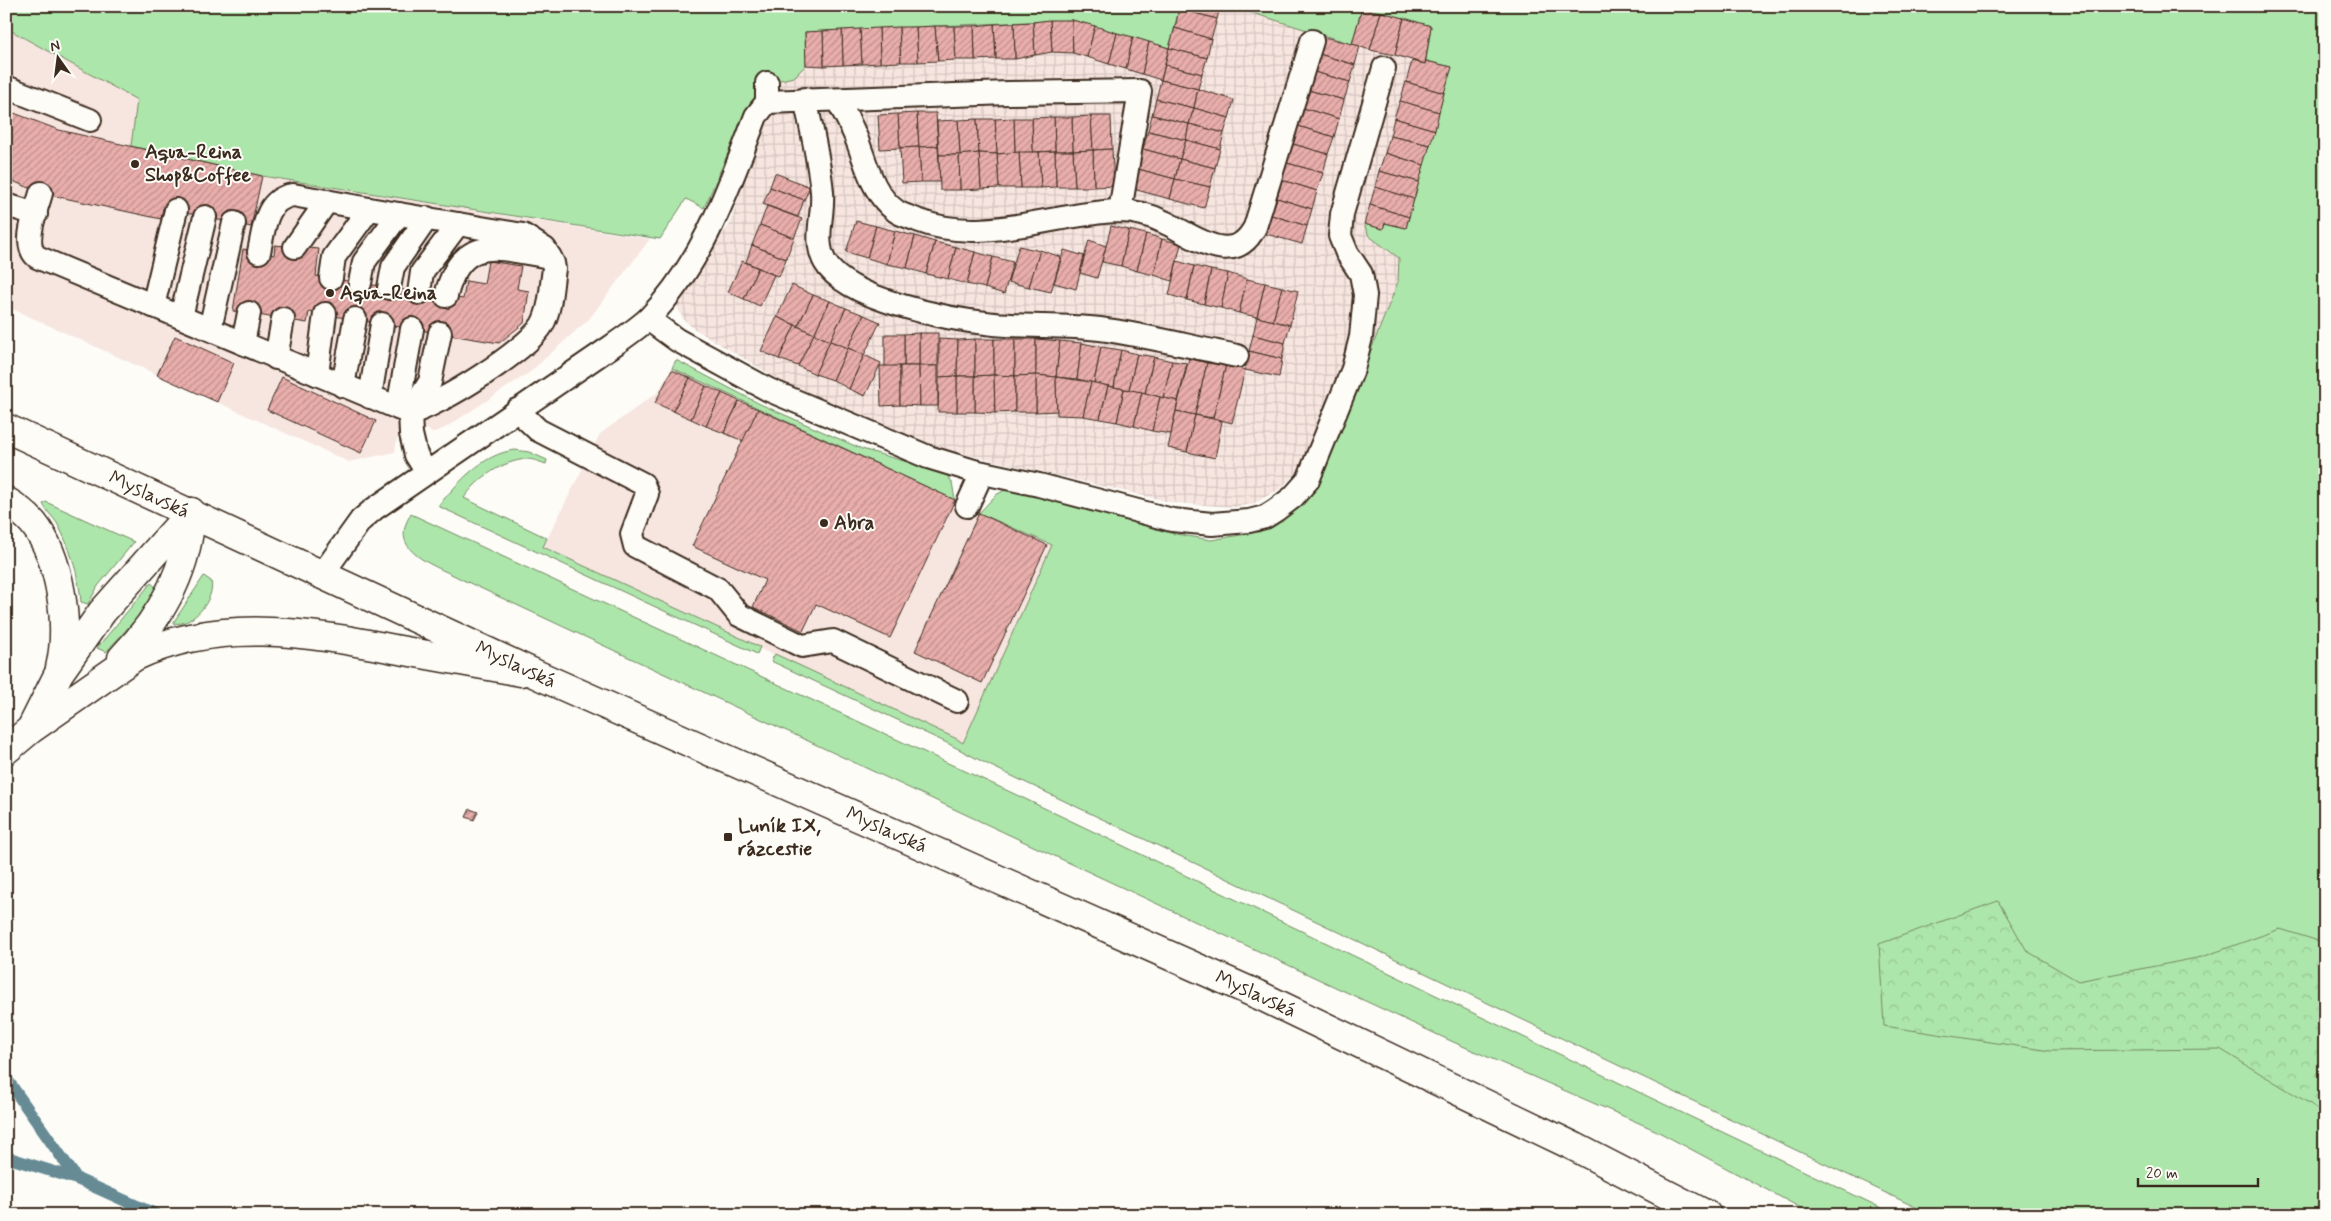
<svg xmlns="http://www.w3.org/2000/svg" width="2331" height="1221" viewBox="0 0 2331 1221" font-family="Mynerve,sans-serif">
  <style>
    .built { fill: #f7e5e0 }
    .industrial { fill: url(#industrial-grid) }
    .green { fill: #ade6aa; stroke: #748864 }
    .forest { fill: url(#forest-crowns); stroke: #748864 }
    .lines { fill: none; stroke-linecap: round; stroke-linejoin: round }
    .stream { stroke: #668b95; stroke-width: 12 }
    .building { fill: url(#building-hatch); stroke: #3b2a1e }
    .service-casing { stroke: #3b2a1e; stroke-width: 26 }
    .minor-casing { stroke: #3b2a1e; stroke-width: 31 }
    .tertiary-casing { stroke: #3b2a1e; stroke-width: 31 }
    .service { stroke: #fdfcf7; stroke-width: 22 }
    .minor { stroke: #fdfcf7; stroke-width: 28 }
    .tertiary { stroke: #fdfcf7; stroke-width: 28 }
    .poi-dot { fill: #3b2a1e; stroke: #fdfcf7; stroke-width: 2 }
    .labels { text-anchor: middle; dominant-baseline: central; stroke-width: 4; stroke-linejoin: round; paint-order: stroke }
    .poi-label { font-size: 20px; font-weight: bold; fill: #3b2a1e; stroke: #fdfcf7; text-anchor: start }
    .street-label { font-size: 20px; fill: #3b2a1e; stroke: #fdfcf7 }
  </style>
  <defs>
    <pattern id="industrial-grid" width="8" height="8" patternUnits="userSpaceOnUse" patternTransform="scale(1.25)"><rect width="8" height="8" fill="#f7e5e0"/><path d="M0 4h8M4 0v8" fill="none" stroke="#d5c5c0"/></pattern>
    <pattern id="forest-crowns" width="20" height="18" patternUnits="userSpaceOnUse" patternTransform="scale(1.25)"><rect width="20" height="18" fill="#ade6aa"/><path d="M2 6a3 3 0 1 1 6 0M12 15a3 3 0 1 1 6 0" fill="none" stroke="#96c592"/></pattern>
    <pattern id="building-hatch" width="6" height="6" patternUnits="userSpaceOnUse" patternTransform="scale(1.25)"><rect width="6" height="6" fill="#e9aeac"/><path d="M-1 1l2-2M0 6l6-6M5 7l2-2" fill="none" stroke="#be8e8b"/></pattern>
  </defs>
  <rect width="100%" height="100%" fill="#fdfcf7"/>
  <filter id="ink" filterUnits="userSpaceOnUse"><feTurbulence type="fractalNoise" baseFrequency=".02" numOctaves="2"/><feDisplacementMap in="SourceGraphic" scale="10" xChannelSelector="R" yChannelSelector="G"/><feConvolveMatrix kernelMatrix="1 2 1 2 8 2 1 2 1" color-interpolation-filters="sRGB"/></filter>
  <g filter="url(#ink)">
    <!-- built -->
    <g class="built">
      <path d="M6,28L137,100L131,147L262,176L650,239L589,319L530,372L445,428L432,433L427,429L397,439L395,452L349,462L6,306Z"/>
      <path d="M676,360L759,406L1052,545L963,744L543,547L600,434L658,392Z"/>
    </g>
    <!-- industrial -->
    <path class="industrial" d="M1180,6H1230L1352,44L1362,8L1431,26L1452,67L1406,228L1385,223L1383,229L1365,224L1369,236L1399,258L1398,282L1316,488L1308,480L1296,473L1280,489L1253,504L1234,507L1174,503L931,446L784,383L693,328L683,319L677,306L684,287L730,224L762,124L767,83L794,77L805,32L1072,20L1169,48Z"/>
    <!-- green -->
    <g class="green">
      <path d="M6,6H1180L1169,48L1072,20L805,32L806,65L794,77L767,83L750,103L704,208L686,199L660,239L262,176L131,146L137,100L6,28Z"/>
      <path d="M1230,6H2325V1215H1932L991,766L947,743L771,661L775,654L957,739L963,743L1052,545L979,513L996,495L1010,487L1170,533L1211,540L1259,532L1274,525L1316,488L1398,282L1399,258L1369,236L1364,224L1383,229L1385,223L1406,228L1451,67L1426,61L1431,26L1362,8L1352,44Z"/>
      <path d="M676,360L760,404L862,449L945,473L952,482L955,500L672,368Z"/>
      <path d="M515,450L529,452L547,460L546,464C540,462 533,459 527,459C502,461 478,478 464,498L547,538L543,547L760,647L757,654L438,506C458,483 482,454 515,450Z"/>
      <path d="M46,502L134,542L98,586L88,604L81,602C79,575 70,547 57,523C53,517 46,511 43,504Z"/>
      <path d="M411,514L1021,797L1896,1215H1814L1655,1130L1451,1041L461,579C435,565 386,552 411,514Z"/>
      <path d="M204,576L211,581C216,598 192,628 173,623Z"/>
      <path d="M151,583L157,588L136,619L106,652L97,648Z"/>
    </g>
    <!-- forest -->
    <path class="forest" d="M1998,901L2027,951L2078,981L2202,957L2280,929L2325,943V1118L2312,1105L2220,1049L2050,1051L1884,1026L1879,944Z"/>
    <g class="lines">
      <!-- stream -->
      <g class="stream">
        <path d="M6,1078L77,1179"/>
        <path d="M6,1157L77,1179L157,1215"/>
      </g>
    </g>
    <!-- building -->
    <g class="building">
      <path d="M1180,6H1220L1217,19L1179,9Z"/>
      <path d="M1362,8L1381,12L1370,50L1352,44Z"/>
      <path d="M1179,9L1217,19L1211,39L1175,28Z"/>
      <path d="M1381,12L1404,18L1395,55L1370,50Z"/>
      <path d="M1404,18L1431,26L1425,64L1395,55Z"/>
      <path d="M1050,20H1072L1073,53L1052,52Z"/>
      <path d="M1050,20L1052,52L1035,55L1033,22Z"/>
      <path d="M1072,20L1095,26L1087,57L1073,53Z"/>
      <path d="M1033,22L1035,55L1015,59L1014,23Z"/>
      <path d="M1014,23L1015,59H996L994,24Z"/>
      <path d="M994,24L996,59L975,60L974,26Z"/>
      <path d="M935,26L938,61L918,62L916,27Z"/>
      <path d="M935,26H954L956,60L938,61Z"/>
      <path d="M954,26H974L975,60H956Z"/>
      <path d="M1095,26L1117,33L1109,64L1087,57Z"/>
      <path d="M899,27L901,62L880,63L879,28Z"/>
      <path d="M899,27H916L918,62H901Z"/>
      <path d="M879,28L880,63L862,64L860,29Z"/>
      <path d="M1175,28L1211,39L1207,58L1169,48Z"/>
      <path d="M860,29L862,64L843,65L842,30Z"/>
      <path d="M842,30L843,65L824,66L823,31Z"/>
      <path d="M823,31L824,66L806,65L805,32Z"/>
      <path d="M1117,33L1133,37L1126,69L1109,64Z"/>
      <path d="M1133,37L1149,42L1142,74L1126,69Z"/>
      <path d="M1324,37L1360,46L1355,65L1319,54Z"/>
      <path d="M1149,42L1169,48L1161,80L1142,74Z"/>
      <path d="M1169,48L1207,58L1202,74L1165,65Z"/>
      <path d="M1319,54L1355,65L1350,82L1314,72Z"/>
      <path d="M1412,61L1425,64L1426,61L1452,67L1444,93L1406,82Z"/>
      <path d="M1165,65L1202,74L1198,89L1161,80Z"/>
      <path d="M1314,72L1350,82L1344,100L1308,90Z"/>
      <path d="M1161,80L1198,89L1194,108L1156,99Z"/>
      <path d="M1406,82L1444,93L1439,112L1400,101Z"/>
      <path d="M1198,89L1234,100L1229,118L1194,108Z"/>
      <path d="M1308,90L1344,100L1339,119L1303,108Z"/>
      <path d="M1156,99L1194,108L1189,124L1152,115Z"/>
      <path d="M1400,101L1439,112L1435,130L1394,118Z"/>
      <path d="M1194,108L1229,118L1224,133L1189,124Z"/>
      <path d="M1303,108L1339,119L1334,137L1298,126Z"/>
      <path d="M6,110L59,130L262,176L251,227L163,208L161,219L41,193L8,179L6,185Z"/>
      <path d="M917,113L919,147L900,148L898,114Z"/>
      <path d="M917,113H936L938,146L919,147Z"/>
      <path d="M898,114L900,148L880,149L878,115Z"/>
      <path d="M1152,115L1189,124L1186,140L1148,131Z"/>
      <path d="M1091,116L1093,150L1073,151L1072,117Z"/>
      <path d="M1091,116H1111L1112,149L1093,150Z"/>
      <path d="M1054,117H1072L1073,151H1055Z"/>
      <path d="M1054,117L1055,151L1033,152L1032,118Z"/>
      <path d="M1014,118H1032L1033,152L1015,153Z"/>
      <path d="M1014,118L1015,153L997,154L995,119Z"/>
      <path d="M1394,118L1435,130L1430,145L1390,136Z"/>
      <path d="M977,119L979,153L960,155L958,120Z"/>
      <path d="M977,119H995L997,154L979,153Z"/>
      <path d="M958,120L960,155H939L937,121Z"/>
      <path d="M1189,124L1224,133L1220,149L1186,140Z"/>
      <path d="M1298,126L1334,137L1328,154L1293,144Z"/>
      <path d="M1148,131L1186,140L1180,159L1143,149Z"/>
      <path d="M1390,136L1430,145L1424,165L1385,153Z"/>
      <path d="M1186,140L1220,149L1215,168L1180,159Z"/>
      <path d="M1293,144L1328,154L1323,173L1287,163Z"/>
      <path d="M938,146L940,182H921L919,147Z"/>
      <path d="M919,147L921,182L902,183L900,148Z"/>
      <path d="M1112,149L1114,186L1094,187L1093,150Z"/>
      <path d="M1143,149L1180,159L1175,179L1138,169Z"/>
      <path d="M1093,150L1094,187H1075L1073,151Z"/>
      <path d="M1055,151H1073L1075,187H1056Z"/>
      <path d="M1055,151L1056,187L1041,188L1039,152Z"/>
      <path d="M1019,152H1039L1041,188H1021Z"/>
      <path d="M1019,152L1021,188H999L997,154Z"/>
      <path d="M979,153L997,154L999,188L981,189Z"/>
      <path d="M979,153L981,189L960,190L959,155Z"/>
      <path d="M1385,153L1424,165L1419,182L1379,171Z"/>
      <path d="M939,155H959L960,190H940Z"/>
      <path d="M1180,159L1215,168L1210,187L1175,179Z"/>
      <path d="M1287,163L1323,173L1317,191L1282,180Z"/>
      <path d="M1138,169L1175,179L1170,199L1133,189Z"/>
      <path d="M1379,171L1419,182L1414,199L1375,187Z"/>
      <path d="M775,173L810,187L804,200L770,187Z"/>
      <path d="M1175,179L1210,187L1204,208L1170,199Z"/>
      <path d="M1282,180L1317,191L1312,209L1277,198Z"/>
      <path d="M770,187L804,200L798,217L763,204Z"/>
      <path d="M1375,187L1414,199L1409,217L1370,205Z"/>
      <path d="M1277,198L1312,209L1307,226L1271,215Z"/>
      <path d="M1370,205L1409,217L1406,228L1385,223L1383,229L1364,224Z"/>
      <path d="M767,206L802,219L794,238L760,225Z"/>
      <path d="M1271,215L1307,226L1302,244L1266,234Z"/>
      <path d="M856,221L876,226L867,258L846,252Z"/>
      <path d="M760,225L794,238L786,259L752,245Z"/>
      <path d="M876,226L895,231L887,264L867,258Z"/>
      <path d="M1111,226L1129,230L1121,266L1102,262Z"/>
      <path d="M1129,230L1146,234L1137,271L1121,266Z"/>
      <path d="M895,231L915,236L907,268L887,264Z"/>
      <path d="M1146,234L1162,239L1154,275L1137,271Z"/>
      <path d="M915,236L935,242L926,274L907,268Z"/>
      <path d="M1162,239L1181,244L1172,281L1154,275Z"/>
      <path d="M1089,240L1106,246L1097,278L1080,273Z"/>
      <path d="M935,242L956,247L948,279L926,274Z"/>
      <path d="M275,245L319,249L316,276L463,299L466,281L484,284L488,261L521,266L517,289L529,291L524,323L499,343L309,312L307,323L233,311L243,249L274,255Z"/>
      <path d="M752,245L786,259L779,277L746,262Z"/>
      <path d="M1019,246L1040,251L1029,287L1008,282Z"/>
      <path d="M956,247L975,252L967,284L948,279Z"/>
      <path d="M1040,250L1061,257L1051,292L1029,287Z"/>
      <path d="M1064,250L1084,256L1076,289L1054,283Z"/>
      <path d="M975,252L993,257L985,288L967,284Z"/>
      <path d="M993,257L1013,262L1004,294L985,288Z"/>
      <path d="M742,261L758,268L744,299L728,292Z"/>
      <path d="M1177,261L1194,266L1187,300L1169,295Z"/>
      <path d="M1194,266L1211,270L1204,304L1187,300Z"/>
      <path d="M758,268L774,275L760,306L744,299Z"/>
      <path d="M1211,270L1228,273L1221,308L1204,304Z"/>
      <path d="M1228,273L1247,279L1239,313L1221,308Z"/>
      <path d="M1247,279L1265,283L1257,317L1239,313Z"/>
      <path d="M1265,283L1282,287L1273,321L1257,317Z"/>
      <path d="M792,285L813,295L798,326L777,317Z"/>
      <path d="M1282,287L1298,291L1290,325L1273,321Z"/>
      <path d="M813,295L830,301L814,334L798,326Z"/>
      <path d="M830,301L846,308L830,341L814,334Z"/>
      <path d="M846,308L864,315L848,348L830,341Z"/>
      <path d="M864,315L880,322L864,355L848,348Z"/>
      <path d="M777,317L795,325L779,359L761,351Z"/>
      <path d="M1257,317L1290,325L1285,343L1253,335Z"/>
      <path d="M795,325L814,334L798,366L779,359Z"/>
      <rect x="919" y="333" width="19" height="33"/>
      <path d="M919,333V366H904V334Z"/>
      <path d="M814,334L830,341L815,374L798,366Z"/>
      <path d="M885,334H904V366L885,367Z"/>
      <path d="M1253,335L1285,343L1282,359L1249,351Z"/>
      <path d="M175,336L234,363L217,402L157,375Z"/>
      <path d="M939,339L958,340L957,376L939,377Z"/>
      <path d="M975,339V376H957L958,340Z"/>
      <path d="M975,339H994V375L975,376Z"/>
      <path d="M994,339H1015V376L994,375Z"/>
      <path d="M1015,339H1036V375L1015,376Z"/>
      <path d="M1036,339L1060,341L1056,377L1036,375Z"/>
      <path d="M830,341L848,348L833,380L815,374Z"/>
      <path d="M1060,341L1082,343L1077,379L1056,377Z"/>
      <path d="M1082,343L1101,347L1094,383L1077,379Z"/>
      <path d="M1101,347L1121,350L1114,387L1094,383Z"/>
      <path d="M848,348L864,355L849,389L833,380Z"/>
      <path d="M1121,350L1137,354L1129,390L1114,387Z"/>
      <path d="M1249,351L1282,359L1279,377L1245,370Z"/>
      <path d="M1137,354L1154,357L1145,393L1129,390Z"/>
      <path d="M864,355L881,363L865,396L849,389Z"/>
      <path d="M1154,357L1172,361L1163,398L1145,393Z"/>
      <path d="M1189,358L1207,363L1195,415L1176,411Z"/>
      <path d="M1172,361L1187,363L1178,401L1163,398Z"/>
      <path d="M1207,363L1226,365L1213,418L1195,415Z"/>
      <path d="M1226,365L1245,370L1232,423L1213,418Z"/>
      <path d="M880,366H900V405L881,406Z"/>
      <path d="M900,366H919L920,406L900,405Z"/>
      <path d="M919,366H938V406H920Z"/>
      <path d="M672,370L690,378L673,411L655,403Z"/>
      <path d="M994,375L995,413L975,412V376Z"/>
      <path d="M994,375L1015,376V412L995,413Z"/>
      <path d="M1036,375L1056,377L1057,411L1036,412Z"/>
      <path d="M1036,375V412H1015V376Z"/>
      <rect x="957" y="376" width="18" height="36"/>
      <path d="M957,376V412H938L939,377Z"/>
      <path d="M282,377L376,421L361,453L267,410Z"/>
      <path d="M1056,377L1091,382L1083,416L1057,415Z"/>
      <path d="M690,378L706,386L691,419L673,411Z"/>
      <path d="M1091,382L1108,386L1100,419L1083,416Z"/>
      <path d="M706,386L722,393L706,426L691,419Z"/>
      <path d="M1108,386L1124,389L1117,422L1100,419Z"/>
      <path d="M1124,389L1142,392L1134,426L1117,422Z"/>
      <path d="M1142,392L1160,397L1152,431L1134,426Z"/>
      <path d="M722,393L739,401L724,433L706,426Z"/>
      <path d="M1160,397L1178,401L1171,434L1152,431Z"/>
      <path d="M739,401L758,409L743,441L724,433Z"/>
      <path d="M758,409L955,500L890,638L816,604L803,631L753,607L765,580L692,546Z"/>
      <path d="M1176,411L1195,415L1187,452L1168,448Z"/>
      <path d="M1195,415L1222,421L1215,458L1187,452Z"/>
      <path d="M979,513L1047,545L982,683L915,651Z"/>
      <path d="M470,809L478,812L474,820L466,817Z"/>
    </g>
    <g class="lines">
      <defs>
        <g id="service">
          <path d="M6,87L90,120"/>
          <path d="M805,99C812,130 819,160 822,192C824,216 813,240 825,262C846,300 952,320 994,324C1029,327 1065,325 1100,329C1145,335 1191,347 1237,356"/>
          <path d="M838,101C844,112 850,123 855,135C866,161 871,193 896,211C901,215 910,217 917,220C982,246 1052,213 1119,211C1134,211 1150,215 1164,222C1193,235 1233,270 1255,227L1312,41"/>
          <path d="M767,102L1008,93L1140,91L1120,211"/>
          <path d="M41,193C37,209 21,244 37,257L410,413C439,406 527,350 542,325C551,309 551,287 554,269L553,263L545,249L523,235L369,209L334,257L331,278"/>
          <path d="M6,205L36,214"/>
          <path d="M295,247L327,201"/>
          <path d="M259,252C264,229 265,199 293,195L369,209"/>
          <path d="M360,283L364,262L399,214"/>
          <path d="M389,288L393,267L427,218"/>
          <path d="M419,293L422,272L458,224"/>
          <path d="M446,296C461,232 500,249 550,257"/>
          <path d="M153,306L176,210"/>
          <path d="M181,317L205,217"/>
          <path d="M648,319L677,340L769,390L928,457L974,471L1039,485L1172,520L1212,524L1249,521L1265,517L1276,510L1293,497L1308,480L1353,369L1361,337L1365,295L1361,274L1347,253L1340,236L1342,214L1384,68"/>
          <path d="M210,329L234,223"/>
          <path d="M243,343L249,313"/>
          <path d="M276,358L283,319"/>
          <path d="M317,374L325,314"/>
          <path d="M343,386L355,319"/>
          <path d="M370,397L382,324"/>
          <path d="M398,408L412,329"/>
          <path d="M517,410L538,430L643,484L647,494L632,534L635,546L718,589L739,615L802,646L833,641L957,701"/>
          <path d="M426,471L416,455L411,434L410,413L430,382L440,333"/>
          <path d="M967,506L982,473"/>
          <path d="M323,573L361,520L374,509L612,346C625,337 638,328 649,318C704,261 728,189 756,116L767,102V83"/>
        </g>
        <g id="minor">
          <path d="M6,501C16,507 25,514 33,523C61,558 70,626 60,668"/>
          <path d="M122,658C161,618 188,569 191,512"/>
          <path d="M33,725L59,673L102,612L191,512"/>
          <path d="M6,750L31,729L134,657C217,617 307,632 394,649C437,657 479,664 521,672"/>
        </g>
        <g id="tertiary">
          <path id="s1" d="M6,428L540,676L1263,997L1575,1147L1707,1215"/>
        </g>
      </defs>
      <!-- service casing -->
      <use href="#service" class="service-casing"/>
      <!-- minor casing -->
      <use href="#minor" class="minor-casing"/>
      <!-- tertiary casing -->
      <use href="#tertiary" class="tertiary-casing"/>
      <!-- service -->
      <use href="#service" class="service"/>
      <!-- minor -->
      <use href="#minor" class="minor"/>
      <!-- tertiary -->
      <use href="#tertiary" class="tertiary"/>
    </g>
  </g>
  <!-- markers -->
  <g class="poi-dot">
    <circle cx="135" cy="164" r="5"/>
    <circle cx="330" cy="293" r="5"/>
    <circle cx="824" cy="523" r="5"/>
    <rect x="723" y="832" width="10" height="10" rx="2.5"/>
  </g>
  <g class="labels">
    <!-- poi labels -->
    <g class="poi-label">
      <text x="145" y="152">Aqua-Reina<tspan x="145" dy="23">Shop&amp;Coffee</tspan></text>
      <text x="340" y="293">Aqua-Reina</text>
      <text x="834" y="523">Abra</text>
      <text x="738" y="826">Luník IX,<tspan x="738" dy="23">rázcestie</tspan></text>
    </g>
    <!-- street labels -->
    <g class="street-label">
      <text stroke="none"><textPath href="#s1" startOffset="158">Myslavská</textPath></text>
      <text stroke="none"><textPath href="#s1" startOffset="562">Myslavská</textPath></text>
      <text stroke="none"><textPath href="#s1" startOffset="968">Myslavská</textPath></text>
      <text stroke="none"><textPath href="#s1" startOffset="1372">Myslavská</textPath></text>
    </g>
  </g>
  <!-- margin -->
  <rect width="2331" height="1221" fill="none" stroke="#fdfcf7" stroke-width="25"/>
  <rect x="12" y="12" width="2306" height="1196" fill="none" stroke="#3b2a1e" stroke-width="2" filter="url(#ink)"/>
  <!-- north arrow -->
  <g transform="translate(58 58) rotate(346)" stroke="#fdfcf7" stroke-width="4" paint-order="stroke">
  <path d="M0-4L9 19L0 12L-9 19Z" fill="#3b2a1e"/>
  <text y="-8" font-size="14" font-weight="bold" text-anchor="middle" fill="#3b2a1e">N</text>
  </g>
  <!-- scale -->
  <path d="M2138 1178v8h120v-8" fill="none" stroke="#3b2a1e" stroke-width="2.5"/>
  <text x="2146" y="1178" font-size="15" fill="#3b2a1e" stroke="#fdfcf7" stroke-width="4" paint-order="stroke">20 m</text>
</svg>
